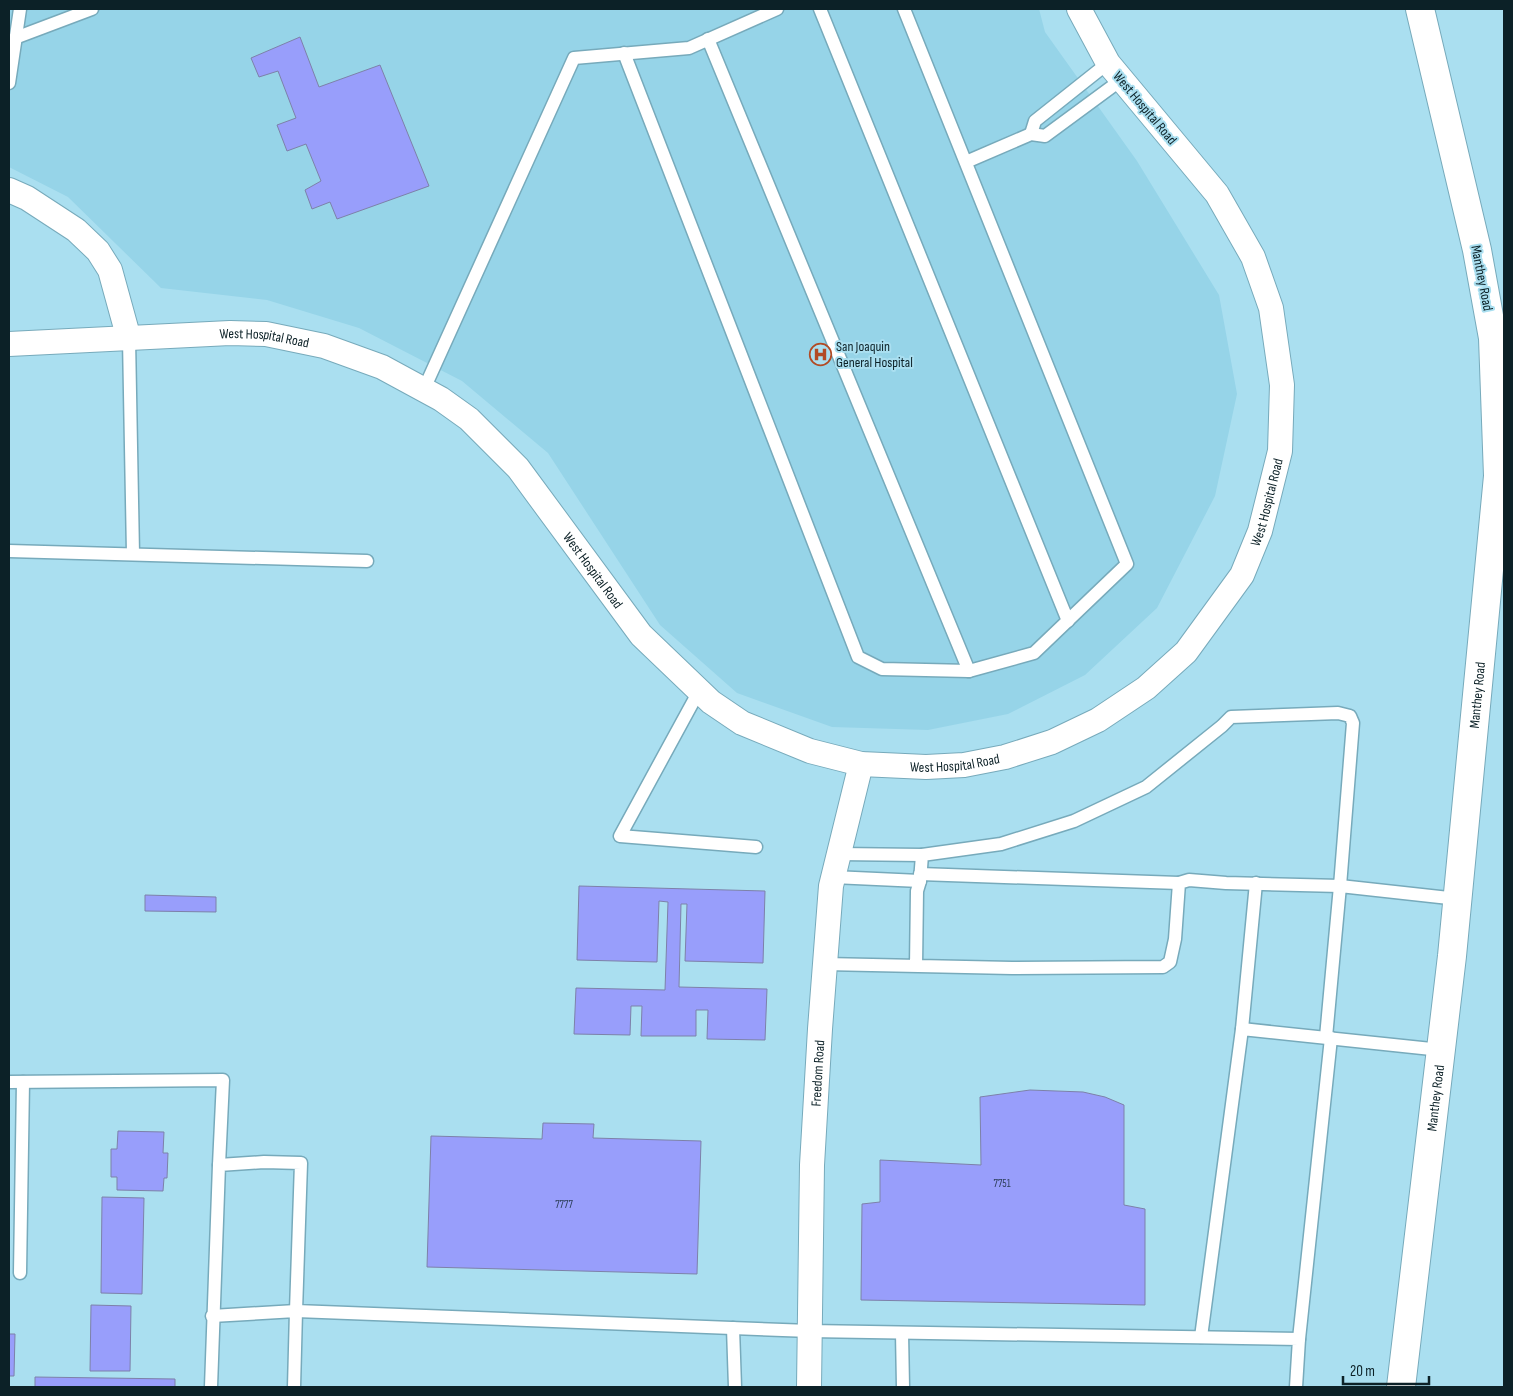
<svg xmlns="http://www.w3.org/2000/svg" width="1513" height="1396" viewBox="0 0 1513 1396" font-family="'Sofia Sans Condensed',sans-serif">
  <style>
    .built { fill: #96d4e8 }
    .building { fill: #989efb; stroke: #7d81a9 }
    .lines { fill: none; stroke-linecap: round; stroke-linejoin: round }
    .lane-casing { stroke: #7ab; stroke-width: 15 }
    .street-casing { stroke: #7ab; stroke-width: 26 }
    .secondary-casing { stroke: #7ab; stroke-width: 30 }
    .lane { stroke: #fff; stroke-width: 12 }
    .street { stroke: #fff; stroke-width: 24 }
    .secondary { stroke: #fff; stroke-width: 28 }
    .labels { text-anchor: middle; dominant-baseline: central; stroke-width: 4; stroke-linejoin: round; paint-order: stroke }
    .number-label { font-size: 11px; fill: #2f405c }
    .street-label { font-size: 14px; fill: #0c2127; stroke: #aadff0 }
    .poi-label { font-size: 14px; fill: #0c2127; stroke: #aadff0; text-anchor: start }
  </style>
  <rect width="100%" height="100%" fill="#aadff0"/>
  <!-- built -->
  <path class="built" d="M9,9H1039L1045,32L1137,161L1219,295L1237,394L1215,496L1157,608L1085,675L1008,714L928,730L832,727L737,693L660,625L548,453L462,381L359,328L267,300L161,288L68,197L9,167Z"/>
  <!-- building -->
  <g class="building">
    <path d="M300,37L319,87L380,65L429,186L337,219L330,202L312,209L305,190L321,181L306,144L287,151L277,125L296,118L278,71L259,77L251,58Z"/>
    <path d="M579,886L765,891L763,963L685,961L687,904H681L679,987L767,989L765,1040L707,1039L708,1010H696V1036H641L642,1006H631L630,1035L574,1034L576,988L665,990L668,902L659,901L657,962L577,960Z"/>
    <path d="M145,895L216,897V912L145,911Z"/>
    <path d="M1030,1090L1083,1092L1105,1097L1124,1105V1205L1145,1209V1305L861,1300L862,1204L880,1202V1160L981,1165L980,1097Z"/>
    <path d="M543,1123L594,1124L593,1138L701,1141L697,1274L427,1267L431,1136L542,1139Z"/>
    <path d="M118,1131L164,1132L163,1153H168L167,1178H164L163,1191L117,1190V1177H111V1149H117Z"/>
    <path d="M102,1197L144,1198L142,1294L101,1293Z"/>
    <path d="M91,1305L131,1306L130,1371H90Z"/>
    <path d="M9,1334H15L14,1376H9Z"/>
    <path d="M35,1377L175,1379V1387H35Z"/>
  </g>
  <g class="lines">
    <defs>
      <g id="lane">
        <path d="M820,9L1068,621"/>
        <path d="M15,38L92,9"/>
        <path d="M708,39L969,671"/>
        <path d="M624,53L858,657L882,669L969,671L1034,653L1127,564L904,9"/>
        <path d="M9,83L20,9"/>
        <path d="M1031,134L1035,121L1108,63"/>
        <path d="M966,162L1031,134L1045,136L1121,80"/>
        <path d="M129,339L133,554"/>
        <path d="M424,389L574,58L689,48L777,9"/>
        <path d="M9,551L367,561"/>
        <path d="M699,691L620,836L756,847"/>
        <path d="M839,854L922,855"/>
        <path d="M920,874L1179,883"/>
        <path d="M833,877L920,881"/>
        <path d="M825,964L1012,968L1163,967L1170,962L1175,939L1179,883L1189,880L1226,883L1340,886L1353,723L1350,716L1338,713L1231,717L1222,726L1146,787L1074,821L1001,844L922,855L920,881L917,891L916,966"/>
        <path d="M1242,1029L1256,883"/>
        <path d="M1326,1037L1340,886L1458,899"/>
        <path d="M9,1082L223,1080L219,1165"/>
        <path d="M20,1273L23,1082"/>
        <path d="M212,1316L296,1311L294,1387"/>
        <path d="M733,1328L735,1387"/>
        <path d="M902,1333L903,1387"/>
        <path d="M1201,1337L1242,1029L1441,1050"/>
        <path d="M1299,1339L1331,1038"/>
        <path d="M211,1387L219,1165L264,1162L301,1163L296,1311L810,1331L1299,1339L1296,1387"/>
      </g>
      <g id="street">
        <path d="M9,190L27,198L76,230L98,251L110,270L129,339"/>
        <path id="s1" d="M9,344L230,333L266,334L324,346L382,367L441,399L469,419L518,468L641,635L711,702L742,723L810,751L861,764L926,767L964,765L1005,757L1052,742L1098,720L1146,688L1186,652L1242,575L1260,531L1280,451L1282,385L1271,308L1253,257L1217,194L1108,63L1079,9"/>
        <path id="s2" d="M809,1387L812,1165L820,1029L831,886L861,764"/>
      </g>
      <g id="secondary">
        <path id="s3" d="M1401,1387L1452,956L1498,476L1493,338L1477,250L1420,9"/>
      </g>
    </defs>
    <!-- lane casing -->
    <use href="#lane" class="lane-casing"/>
    <!-- street casing -->
    <use href="#street" class="street-casing"/>
    <!-- secondary casing -->
    <use href="#secondary" class="secondary-casing"/>
    <!-- lane -->
    <use href="#lane" class="lane"/>
    <!-- street -->
    <use href="#street" class="street"/>
    <!-- secondary -->
    <use href="#secondary" class="secondary"/>
  </g>
  <!-- icons -->
  <defs>
    <symbol id="hospital-ring" viewBox="-11 -11 22 22"><circle r="9.5" fill="#aadff0" stroke="#b24b25" stroke-width="1.5"/><path d="M-5-5h3v3.5h4V-5h3V5h-3V1.5h-4V5h-3Z" fill="#b24b25"/></symbol>
  </defs>
  <g fill-rule="evenodd">
    <use href="#hospital-ring" x="808" y="342" width="25" height="25"/>
  </g>
  <g class="labels">
    <!-- number labels -->
    <g class="number-label">
      <text x="1002" y="1183">7751</text>
      <text x="564" y="1204">7777</text>
    </g>
    <!-- street labels -->
    <g class="street-label">
      <text transform="translate(1145 108) rotate(50)">West Hospital Road</text>
      <text transform="translate(1482 278) rotate(79)">Manthey Road</text>
      <text stroke="none"><textPath href="#s1" startOffset="256">West Hospital Road</textPath></text>
      <text stroke="none"><textPath href="#s1" startOffset="1546">West Hospital Road</textPath></text>
      <text stroke="none"><textPath href="#s1" startOffset="676">West Hospital Road</textPath></text>
      <text stroke="none"><textPath href="#s3" startOffset="696">Manthey Road</textPath></text>
      <text stroke="none"><textPath href="#s1" startOffset="1111">West Hospital Road</textPath></text>
      <text stroke="none"><textPath href="#s2" startOffset="314">Freedom Road</textPath></text>
      <text stroke="none"><textPath href="#s3" startOffset="291">Manthey Road</textPath></text>
    </g>
    <!-- poi labels -->
    <g class="poi-label">
      <text x="836" y="346">San Joaquin<tspan x="836" dy="16">General Hospital</tspan></text>
    </g>
  </g>
  <!-- border -->
  <rect width="1513" height="1396" fill="none" stroke="#0c2127" stroke-width="20"/>
  <!-- scale -->
  <path d="M1343 1376v8h86v-8" fill="none" stroke="#0c2127" stroke-width="2.5"/>
  <text x="1350" y="1376" font-size="15" fill="#0c2127" stroke="#aadff0" stroke-width="4" paint-order="stroke">20 m</text>
</svg>
